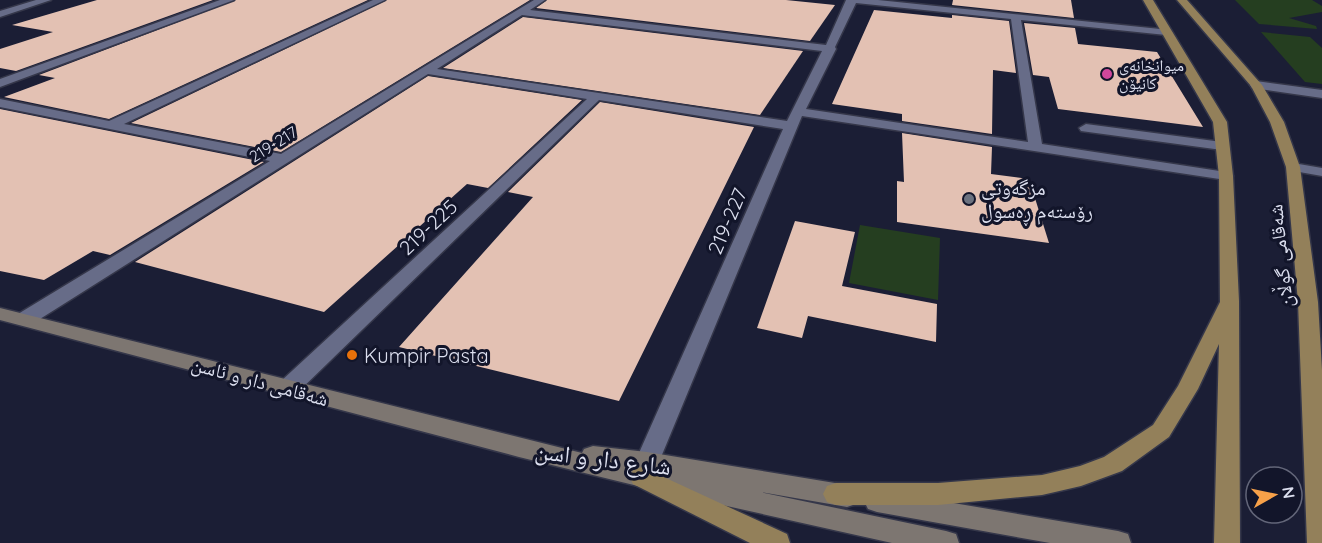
<svg xmlns="http://www.w3.org/2000/svg" width="1322" height="543" viewBox="0 0 1322 543" font-family="Quicksand,'Noto Naskh Arabic',sans-serif">
  <style>
    .green { fill: #253e20 }
    .building { fill: #e3c1b3 }
    .lines { fill: none; stroke-linecap: round; stroke-linejoin: round }
    .lane-casing { stroke: #35374a; stroke-width: 3 }
    .street-casing { stroke: #35374a; stroke-width: 3 }
    .secondary-casing { stroke: #35374a; stroke-width: 3 }
    .primary-casing { stroke: #35374a; stroke-width: 3 }
    .lane { fill: #676c88; fill-rule: evenodd }
    .street { fill: #676c88; fill-rule: evenodd }
    .secondary { fill: #7d7671; fill-rule: evenodd }
    .primary { fill: #93805a; fill-rule: evenodd }
    .hotel-dot { fill: #d1479c; stroke: #12152a; stroke-width: 2 }
    .worship-dot { fill: #6b7280; stroke: #12152a; stroke-width: 2 }
    .food-dot { fill: #e8710a; stroke: #12152a; stroke-width: 2 }
    .labels { text-anchor: middle; dominant-baseline: central; stroke-width: 6; stroke-linejoin: round; paint-order: stroke }
    .far-poi-label { font-size: 16px; fill: #dcdfef; stroke: #12152a; text-anchor: start }
    .far-street-label { font-size: 16px; fill: #dcdfef; stroke: #12152a }
    .poi-label { font-size: 20px; fill: #dcdfef; stroke: #12152a; text-anchor: start }
    .street-label { font-size: 20px; fill: #dcdfef; stroke: #12152a }
    .near-street-label { font-size: 24px; fill: #dcdfef; stroke: #12152a }
  </style>
  <rect width="100%" height="100%" fill="#1b1e35"/>
  <!-- green -->
  <g class="green">
    <path d="M1235,0H1312L1322,6V12L1289,18L1316,26L1317,29L1259,24Z"/>
    <path d="M1261,32L1310,37L1322,48V84L1305,82Z"/>
    <path d="M860,225L940,238L938,300L849,283Z"/>
  </g>
  <!-- building -->
  <g class="building">
    <path d="M97,0H213L16,71L0,68V49L53,32L12,25Z"/>
    <path d="M236,0H368L109,119L4,97L55,78L39,75Z"/>
    <path d="M387,0H530L281,152L131,123Z"/>
    <path d="M547,0H786L835,5L810,41L536,8Z"/>
    <path d="M953,0H1071L1074,18L952,5Z"/>
    <path d="M874,10L952,18V15L1009,21L1016,73L993,70L992,134L902,121V114L832,104Z"/>
    <path d="M523,17L803,51L760,115L443,68Z"/>
    <path d="M1024,23L1075,28L1078,44L1157,52L1203,127L1058,109L1049,77L1033,75Z"/>
    <path d="M428,76L582,100L488,188L467,184L324,312L135,262Z"/>
    <path d="M600,102L754,127L619,401L399,347L533,197L508,192Z"/>
    <path d="M0,109L264,162L110,255L93,251L44,280L0,271Z"/>
    <path d="M902,133L992,147L991,174L1029,179L1049,243L897,222V181L904,182Z"/>
    <path d="M795,221L855,232L842,286L937,304L936,342L808,316L802,338L757,328Z"/>
  </g>
  <g class="lines">
    <defs>
      <path id="lane" d="M1086,124L1222,142L1229,146L1222,150L1081,131L1079,128Z"/>
      <g id="street">
        <path d="M36,0H51L0,17V11Z"/>
        <path d="M220,0H234L0,87V79Z"/>
        <path d="M373,0H385L124,124L281,154L534,0H545L530,10L826,45L846,0H878L1170,30L1171,32L1166,35L1021,20L1042,144L1226,172L1233,176L1226,180L802,116L659,462L656,469L647,472L638,469L635,462L783,129L599,100L296,394L288,396L280,394L277,388L280,382L587,99L428,74L32,324L25,325L18,324L15,319L18,314L270,161L0,107V99L109,121ZM856,3L1011,19L1028,142L806,109L836,49L835,47ZM522,15L822,51L787,121L437,69Z"/>
        <path d="M1256,81L1322,90V98L1252,88L1250,85Z"/>
        <path d="M1293,163L1322,168V176L1288,170L1286,167L1288,164Z"/>
      </g>
      <g id="secondary">
        <path d="M0,308L582,453L584,449L593,446L647,452L847,485L856,488L860,496L856,504L847,507L760,492L946,531L956,534L959,543H892L642,487L519,457L0,320Z"/>
        <path d="M877,490L1118,531L1128,534L1131,543H1050L877,512L868,509L864,501L868,493Z"/>
      </g>
      <g id="primary">
        <path d="M1143,0H1153L1227,122L1233,176L1239,301L1240,543H1214L1219,344L1198,389L1169,437L1122,471L1081,486L1042,495L938,505H836L827,502L823,494L827,486L836,483H938L1042,475L1080,466L1104,457L1153,425L1178,386L1220,302L1219,176L1213,122Z"/>
        <path d="M1177,0H1187L1262,85L1284,122L1300,167L1318,302L1322,370V543H1307L1298,302L1286,167L1270,122L1251,86Z"/>
        <path d="M642,467L787,534L790,543H750L633,484L630,477L633,470Z"/>
      </g>
    </defs>
    <!-- lane casing -->
    <use href="#lane" class="lane-casing"/>
    <!-- street casing -->
    <use href="#street" class="street-casing"/>
    <!-- secondary casing -->
    <use href="#secondary" class="secondary-casing"/>
    <!-- primary casing -->
    <use href="#primary" class="primary-casing"/>
    <!-- lane -->
    <use href="#lane" class="lane"/>
    <!-- street -->
    <use href="#street" class="street"/>
    <!-- secondary -->
    <use href="#secondary" class="secondary"/>
    <!-- primary -->
    <use href="#primary" class="primary"/>
  </g>
  <!-- markers -->
  <circle class="hotel-dot" cx="1107" cy="74" r="6"/>
  <circle class="worship-dot" cx="969" cy="199" r="6"/>
  <circle class="food-dot" cx="352" cy="355" r="6"/>
  <g class="labels">
    <!-- far-poi labels -->
    <g class="far-poi-label">
      <text x="1119" y="65">میوانخانەی<tspan x="1119" dy="18">کانیۆن</tspan></text>
    </g>
    <!-- far-street labels -->
    <g class="far-street-label">
      <text transform="translate(273 144) rotate(-32)">219-217</text>
    </g>
    <!-- poi labels -->
    <g class="poi-label">
      <text x="981" y="187">مزگەوتی<tspan x="981" dy="23">رۆستەم ڕەسول</tspan></text>
      <text x="364" y="355">Kumpir Pasta</text>
    </g>
    <!-- street labels -->
    <g class="street-label">
      <text transform="translate(727 221) rotate(-67)">219-227</text>
      <text transform="translate(428 227) rotate(-43)">219-225</text>
      <text transform="translate(1280 256) rotate(-96)">شەقامی گوڵان</text>
      <text transform="translate(260 381) rotate(15)">شەقامی دار و ئاسن</text>
    </g>
    <!-- near-street labels -->
    <g class="near-street-label">
      <text transform="translate(603 458) rotate(7)">شارع دار و اسن</text>
    </g>
  </g>
  <!-- north arrow -->
  <g transform="translate(1274 495) rotate(81)"><circle r="28" fill="#12152a" stroke="#636679" stroke-width="1.5"/>
  <path d="M0-4.5L10 22L0 15L-10 22Z" fill="#f7a149"/>
  <text y="-9" font-size="16" font-weight="bold" text-anchor="middle" fill="#dcdfef">N</text>
  </g>
</svg>
